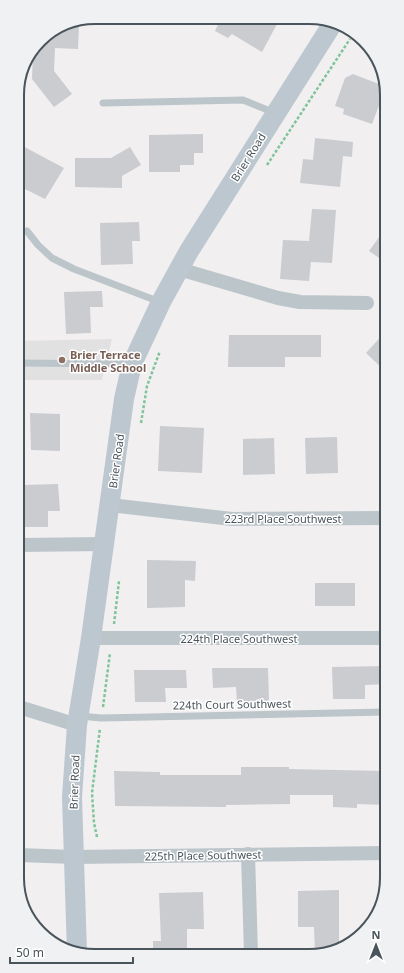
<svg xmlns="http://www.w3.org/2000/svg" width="404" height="973" viewBox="0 0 404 973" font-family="'Noto Sans',sans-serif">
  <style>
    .education { fill: #e2e1e1 }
    .building { fill: #caccd0 }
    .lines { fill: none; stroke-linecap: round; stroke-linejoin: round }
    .path { stroke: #7fc49b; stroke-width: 2.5; stroke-dasharray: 3 2; stroke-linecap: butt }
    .service { stroke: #bcc5ca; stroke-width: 7 }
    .minor { stroke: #bcc5ca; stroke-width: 14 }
    .secondary { stroke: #bdc7cf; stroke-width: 20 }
    .education-dot { fill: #8d6e63; stroke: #fff; stroke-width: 1.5 }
    .labels { text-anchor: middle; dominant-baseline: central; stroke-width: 3; stroke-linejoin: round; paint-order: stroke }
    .street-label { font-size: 11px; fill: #49545b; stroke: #fff }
    .education-label { font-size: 11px; font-weight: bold; fill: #785e54; stroke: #fff; text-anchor: start }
    .rim { fill: none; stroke: #49545b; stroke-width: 2 }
  </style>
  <rect width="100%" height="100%" fill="#f1eff0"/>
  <!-- education -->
  <path class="education" d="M112,339L102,380H18V341Z"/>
  <!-- building -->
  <g class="building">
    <path d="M221,18H266L277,24L262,52L232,34L228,38L215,31Z"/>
    <path d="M65,23L79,24L78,49L55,48L54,71L72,94L54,107L32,79L33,50L43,37Z"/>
    <path d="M353,74L384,86V104L380,103L372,124L343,114L344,109L335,106L345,78Z"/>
    <path d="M203,134V153H194V165H180V172H149V135Z"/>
    <path d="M315,138L353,142L352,157L343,156L340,187L300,183L303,159L313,160Z"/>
    <path d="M17,143L64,168L45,199L17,185Z"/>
    <path d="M130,147L141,165L122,176V188L75,187V158H111Z"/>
    <path d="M312,209L336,210L332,263L311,262L309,281L280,279L283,240L309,241Z"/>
    <path d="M139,222L140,241H132L133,264L101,265L100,223Z"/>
    <path d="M385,229V262L369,251Z"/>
    <path d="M102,291L103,307H90L91,333L66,334L64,292Z"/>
    <path d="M385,332V371L366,353Z"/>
    <path d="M229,335H321V357H285V367H228Z"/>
    <path d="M30,413L60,414V451L31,450Z"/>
    <path d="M160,426L204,428L202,473L158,471Z"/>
    <path d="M337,437L338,473L306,474L305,438Z"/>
    <path d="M274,438L275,474L243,475V439Z"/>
    <path d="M58,484L60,511H48V527H24L22,485Z"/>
    <path d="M147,560L196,561L195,581L185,580V607L147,608Z"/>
    <rect x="315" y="583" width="40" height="23"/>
    <path d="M386,666V684L365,685V699H333L332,667Z"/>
    <path d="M212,668H268L269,701L237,702L236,687L213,688Z"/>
    <path d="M134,670H186L187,688H165L166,702H135Z"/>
    <path d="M241,767H289V769L386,771L387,805L357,804V808L333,807V795H290V804L226,805V807L115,806L114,771L160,772V775H241Z"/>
    <path d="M339,890V947L329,953H315L314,927H298V891Z"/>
    <path d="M203,892L204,929H187V954H153V941H161L159,893Z"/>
  </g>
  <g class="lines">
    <!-- path -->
    <g class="path">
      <path d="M267,165L350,39"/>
      <path d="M141,423L147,386L160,351"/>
      <path d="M114,624L119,581"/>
      <path d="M103,707L110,653"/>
      <path d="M97,837L94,823L92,793L100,728"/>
    </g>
    <!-- service -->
    <g class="service">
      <path d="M103,103L243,100L275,113"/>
      <path d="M27,231L38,245L52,258L74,269L160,302"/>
      <path d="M18,363L132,364"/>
      <path d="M80,716L101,718L386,712"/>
    </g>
    <!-- minor -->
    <g class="minor">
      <path d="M179,269L278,298L300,302L367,303"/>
      <path d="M110,505L232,519L386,518"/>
      <path d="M19,545L104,544"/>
      <path d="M91,638H386"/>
      <path d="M19,707L77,725"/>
      <path d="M248,854L251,954"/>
      <path d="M19,855L73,857L387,853"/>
    </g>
    <!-- secondary -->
    <path class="secondary" d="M77,953L72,797L77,725L91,638L124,399L132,364L161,302L189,251L333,23"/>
  </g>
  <!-- markers -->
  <circle class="education-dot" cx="62" cy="360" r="4"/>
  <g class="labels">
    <!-- street labels -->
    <g class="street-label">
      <text transform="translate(248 157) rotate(-58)">Brier Road</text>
      <text transform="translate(116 461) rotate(-82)">Brier Road</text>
      <text x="283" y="518">223rd Place Southwest</text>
      <text x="239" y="638">224th Place Southwest</text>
      <text transform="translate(232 704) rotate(-1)">224th Court Southwest</text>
      <text transform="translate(74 782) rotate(-88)">Brier Road</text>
      <text transform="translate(203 855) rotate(-1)">225th Place Southwest</text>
    </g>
    <!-- education labels -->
    <g class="education-label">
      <text x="70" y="354">Brier Terrace<tspan x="70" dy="13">Middle School</tspan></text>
    </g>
  </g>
  <!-- crop -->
  <path d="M0 0H404V973H0ZM95 24H309A71 71 0 0 1 380 95V878A71 71 0 0 1 309 949H95A71 71 0 0 1 24 878V95A71 71 0 0 1 95 24Z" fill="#f0f1f2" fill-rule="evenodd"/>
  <path class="rim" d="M95 24H309A71 71 0 0 1 380 95V878A71 71 0 0 1 309 949H95A71 71 0 0 1 24 878V95A71 71 0 0 1 95 24Z"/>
  <!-- north arrow -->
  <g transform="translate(376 945)" stroke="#ffffff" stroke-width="3" paint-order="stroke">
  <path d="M0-3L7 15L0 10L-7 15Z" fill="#49545b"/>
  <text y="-6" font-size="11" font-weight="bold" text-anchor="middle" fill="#49545b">N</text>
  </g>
  <!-- scale -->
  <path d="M10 957v6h123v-6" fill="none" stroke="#49545b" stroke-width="2"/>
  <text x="16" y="957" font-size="12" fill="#49545b" stroke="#ffffff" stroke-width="3" paint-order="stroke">50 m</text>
</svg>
